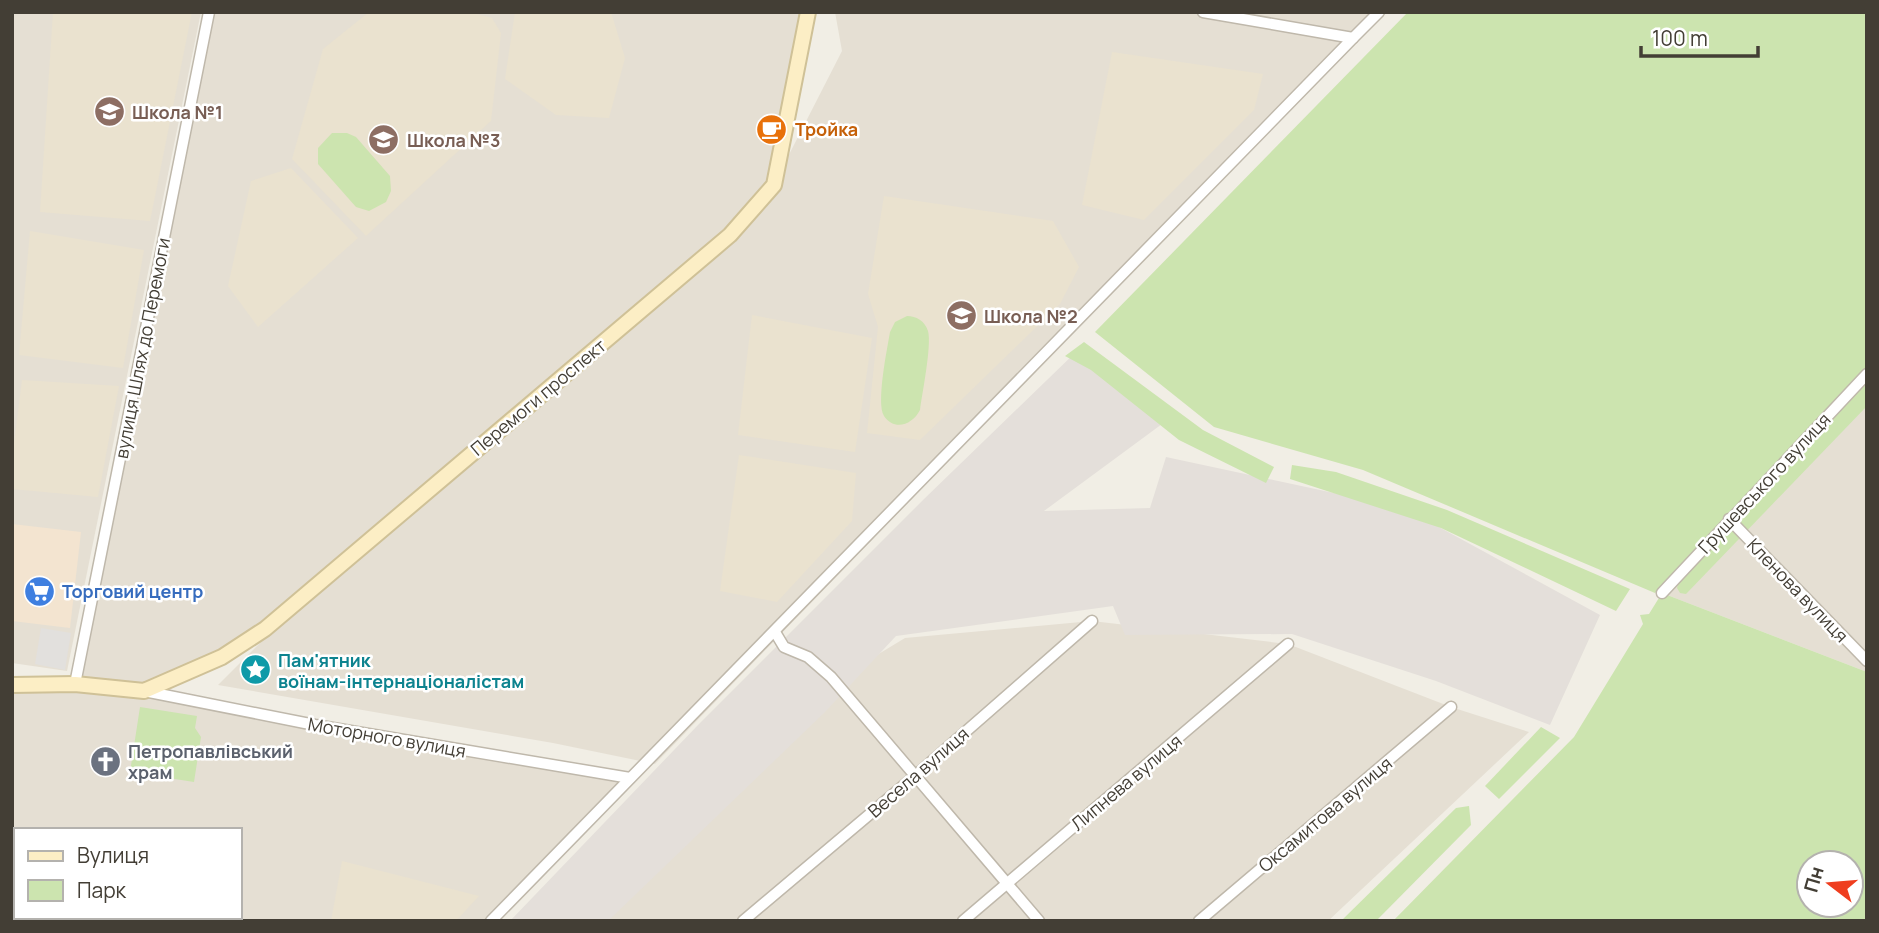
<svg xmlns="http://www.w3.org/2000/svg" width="1879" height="933" viewBox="0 0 1879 933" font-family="Manrope,sans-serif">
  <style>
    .residential { fill: #e5dfd3; fill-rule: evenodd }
    .commercial { fill: #f3e4d0 }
    .industrial { fill: #e4dfda }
    .education { fill: #eae2cf }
    .green { fill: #cce4af; fill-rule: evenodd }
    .parking { fill: #e2e0dd }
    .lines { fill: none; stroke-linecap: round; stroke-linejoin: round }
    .street-casing { stroke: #bfb8ab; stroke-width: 13 }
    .secondary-casing { stroke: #cfc197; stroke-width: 18 }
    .street { stroke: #fff; stroke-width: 10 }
    .secondary { stroke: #fceec5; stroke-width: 14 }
    .labels { text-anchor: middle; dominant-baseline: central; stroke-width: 5; stroke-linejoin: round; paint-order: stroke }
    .education-label { font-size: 18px; font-weight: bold; fill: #785e54; stroke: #fff; text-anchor: start }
    .food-label { font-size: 18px; font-weight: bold; fill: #c56008; stroke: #fff; text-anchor: start }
    .street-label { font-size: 18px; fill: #433e35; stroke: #fff }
    .shop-label { font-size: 18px; font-weight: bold; fill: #366cbe; stroke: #fff; text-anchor: start }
    .culture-label { font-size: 18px; font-weight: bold; fill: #0d838f; stroke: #fff; text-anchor: start }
    .worship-label { font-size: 18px; font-weight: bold; fill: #5b616d; stroke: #fff; text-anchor: start }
  </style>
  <rect width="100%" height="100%" fill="#f1eee5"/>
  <!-- residential -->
  <g class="residential">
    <path d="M12,12H201L67,671L12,663Z"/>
    <path d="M209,12H808L775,182L842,51L835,12H1383L655,764L553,743L218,685L285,618L145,691L630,778L491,921H12V685L74,684ZM16,830H240V917H16Z"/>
    <path d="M1867,374V672L1662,593Z"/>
    <path d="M1092,621L1288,644L1451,707L1529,732L1328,921H587L834,681L905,638Z"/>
  </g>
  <!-- commercial -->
  <path class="commercial" d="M12,524L81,532L70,628L12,621Z"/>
  <!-- industrial -->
  <path class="industrial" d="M1079,349L1162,424L1044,511L1150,508L1166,457L1404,508L1600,615L1550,725L1436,681L1292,634L1125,635L1113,606L896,636L825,712L608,921H510L698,725L924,499Z"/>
  <!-- education -->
  <g class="education">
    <path d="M53,12H192L150,221L40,212Z"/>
    <path d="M369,12H469L492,18L501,33L491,121L366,236L292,159L323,49Z"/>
    <path d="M515,12H611L625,58L609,118L556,115L505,79Z"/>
    <path d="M1112,52L1263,74L1254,110L1144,220L1082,205Z"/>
    <path d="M291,168L358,238L258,327L228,286L251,181Z"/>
    <path d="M884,196L1053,221L1079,267L1060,304L920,440L867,433L878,327L868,294Z"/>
    <path d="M30,231L144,250L123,368L19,355Z"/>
    <path d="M752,315L872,338L855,452L738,435Z"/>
    <path d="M22,380L119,386L98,497L12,489V459Z"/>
    <path d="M739,455L856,473L852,521L777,602L720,591Z"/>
    <path d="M342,861L479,896L456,921H331Z"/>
  </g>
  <!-- green -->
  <g class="green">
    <path d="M1408,12H1867V367L1655,593L1363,470L1214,427L1095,332Z"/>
    <path d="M332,133H347L356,137L390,176L391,191L386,202L369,211L356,207L318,164V148Z"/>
    <path d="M907,316C916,316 925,321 928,331C932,345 922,394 920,410C913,424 895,432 884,416C876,403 887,350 890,332L895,322Z"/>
    <path d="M1084,342L1203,430L1274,467L1266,483L1179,440L1091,370L1065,356Z"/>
    <path d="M1867,383V406L1686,594L1680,593L1677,588L1679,580Z"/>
    <path d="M1292,465L1336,472L1447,510L1630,589L1616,611L1441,528L1290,479Z"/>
    <path d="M1662,593L1867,672V921H1393L1574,737L1643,624L1640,615L1649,614ZM1809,863H1851V905H1809Z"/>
    <path d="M140,707L197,716L195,728L201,737L194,782L130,772Z"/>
    <path d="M1541,727L1560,738L1499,799L1485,786Z"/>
    <path d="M1469,806L1471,825L1376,921H1341L1456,808Z"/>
  </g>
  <!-- parking -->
  <path class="parking" d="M41,628L71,633L65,670L35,664Z"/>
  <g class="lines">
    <defs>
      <g id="street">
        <path d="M1353,38L1379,12"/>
        <path d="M1729,519L1867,661"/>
        <path d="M1662,593L1867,374"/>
        <path d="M775,632L784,647L808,657L831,677L1039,921"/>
        <path d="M75,684L209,12"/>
        <path d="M144,691L315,725L630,778"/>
        <path d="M491,921L1353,38L1203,12"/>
        <path d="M743,921L915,776L1092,621"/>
        <path d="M963,921L1288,644"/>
        <path d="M1199,921L1451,707"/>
      </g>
      <path id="secondary" d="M12,685L75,684L144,691L222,657L265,629L730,235L774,185L808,12"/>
    </defs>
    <!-- street casing -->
    <use href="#street" class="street-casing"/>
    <!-- secondary casing -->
    <use href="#secondary" class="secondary-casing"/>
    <!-- street -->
    <use href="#street" class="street"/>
    <!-- secondary -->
    <use href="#secondary" class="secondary"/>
  </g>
  <!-- icons -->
  <defs>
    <symbol id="school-disc" viewBox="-11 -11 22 22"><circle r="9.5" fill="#8d6e63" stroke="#fff"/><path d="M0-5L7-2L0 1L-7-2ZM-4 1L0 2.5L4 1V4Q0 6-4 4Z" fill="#fff"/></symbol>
    <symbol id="cafe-disc" viewBox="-11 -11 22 22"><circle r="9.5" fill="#e8710a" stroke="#fff"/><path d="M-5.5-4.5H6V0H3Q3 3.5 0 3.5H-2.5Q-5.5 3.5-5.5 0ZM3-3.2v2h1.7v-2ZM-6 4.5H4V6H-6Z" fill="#fff"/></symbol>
    <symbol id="supermarket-disc" viewBox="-11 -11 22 22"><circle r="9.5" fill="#3f7fe0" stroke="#fff"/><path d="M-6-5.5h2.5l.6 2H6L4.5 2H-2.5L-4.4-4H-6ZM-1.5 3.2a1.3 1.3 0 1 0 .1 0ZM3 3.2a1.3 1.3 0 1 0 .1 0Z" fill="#fff"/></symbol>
    <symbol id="sight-disc" viewBox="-11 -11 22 22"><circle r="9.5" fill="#0f9aa8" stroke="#fff"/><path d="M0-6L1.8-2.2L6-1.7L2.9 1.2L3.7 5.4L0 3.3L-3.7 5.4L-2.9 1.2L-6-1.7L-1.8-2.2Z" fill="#fff"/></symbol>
    <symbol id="church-disc" viewBox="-11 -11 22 22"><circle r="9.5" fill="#6b7280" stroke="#fff"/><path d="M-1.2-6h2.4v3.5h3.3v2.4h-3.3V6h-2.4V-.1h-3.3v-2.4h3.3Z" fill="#fff"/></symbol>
  </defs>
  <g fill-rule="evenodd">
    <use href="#school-disc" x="92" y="94" width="35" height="35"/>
    <use href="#cafe-disc" x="754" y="112" width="35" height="35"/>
    <use href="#school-disc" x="366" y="122" width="35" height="35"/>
    <use href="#school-disc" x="944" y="298" width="35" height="35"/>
    <use href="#supermarket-disc" x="22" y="574" width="35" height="35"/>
    <use href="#sight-disc" x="238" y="652" width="35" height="35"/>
    <use href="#church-disc" x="88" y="744" width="35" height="35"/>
  </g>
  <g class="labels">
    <!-- education labels -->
    <g class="education-label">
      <text x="132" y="112">Школа №1</text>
      <text x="407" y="140">Школа №3</text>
      <text x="984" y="316">Школа №2</text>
    </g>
    <!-- food labels -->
    <g class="food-label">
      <text x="795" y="129">Тройка</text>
    </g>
    <!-- street labels -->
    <g class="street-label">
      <text transform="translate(142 348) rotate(-79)">вулиця Шлях до Перемоги</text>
      <text transform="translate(538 397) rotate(-40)">Перемоги проспект</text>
      <text transform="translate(1764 483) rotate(-47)">Грушевського вулиця</text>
      <text transform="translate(1798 590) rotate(46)">Кленова вулиця</text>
      <text transform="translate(387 737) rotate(10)">Моторного вулиця</text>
      <text transform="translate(918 772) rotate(-41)">Весела вулиця</text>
      <text transform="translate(1126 782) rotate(-40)">Липнева вулиця</text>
      <text transform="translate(1325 814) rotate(-40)">Оксамитова вулиця</text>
    </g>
    <!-- shop labels -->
    <g class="shop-label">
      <text x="62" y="591">Торговий центр</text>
    </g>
    <!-- culture labels -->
    <g class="culture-label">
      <text x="278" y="660">Пам'ятник<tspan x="278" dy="21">воїнам-інтернаціоналістам</tspan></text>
    </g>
    <!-- worship labels -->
    <g class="worship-label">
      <text x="128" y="751">Петропавлівський<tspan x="128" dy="21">храм</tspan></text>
    </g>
  </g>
  <!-- border -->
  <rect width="1879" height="933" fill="none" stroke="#433e35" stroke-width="28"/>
  <!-- legend -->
  <rect x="14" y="828" width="228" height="91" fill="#ffffff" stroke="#b4b2ae" stroke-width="2"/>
  <rect x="28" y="851" width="35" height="10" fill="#fceec5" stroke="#b4b2ae" stroke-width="2"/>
  <text x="77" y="863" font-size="21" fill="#433e35">Вулиця</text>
  <rect x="28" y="880" width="35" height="21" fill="#cce4af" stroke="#b4b2ae" stroke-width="2"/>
  <text x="77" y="898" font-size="21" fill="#433e35">Парк</text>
  <!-- north arrow -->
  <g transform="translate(1830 884) rotate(286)"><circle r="33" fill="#ffffff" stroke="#b4b2ae" stroke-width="2"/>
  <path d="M0-5L12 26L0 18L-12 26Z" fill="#ef3e1f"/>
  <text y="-10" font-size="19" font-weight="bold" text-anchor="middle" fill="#433e35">Пн</text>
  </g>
  <!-- scale -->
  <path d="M1641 46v10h117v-10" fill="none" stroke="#433e35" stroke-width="3.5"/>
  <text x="1652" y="46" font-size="21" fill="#433e35" stroke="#ffffff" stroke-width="5" paint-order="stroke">100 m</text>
</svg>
